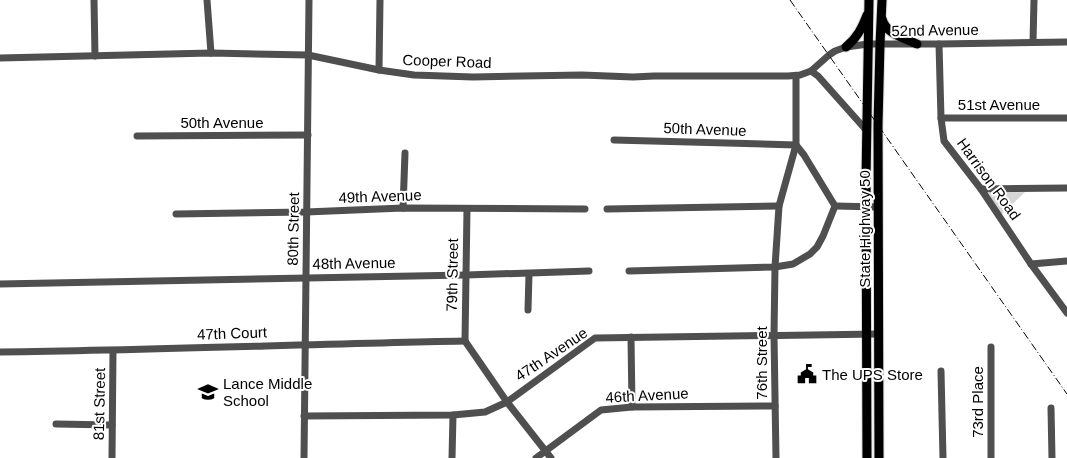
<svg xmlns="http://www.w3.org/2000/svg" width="1067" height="458" viewBox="0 0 1067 458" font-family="Arial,sans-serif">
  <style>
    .green { fill: #d6d6d6 }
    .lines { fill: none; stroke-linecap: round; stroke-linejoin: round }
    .major-casing { stroke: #dbdbdb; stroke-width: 11 }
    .minor { stroke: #4f4f4f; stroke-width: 7 }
    .major { stroke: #000; stroke-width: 9 }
    .rail { stroke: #000; stroke-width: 1; stroke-dasharray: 8 2.5 1 2.5; stroke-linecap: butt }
    .labels { text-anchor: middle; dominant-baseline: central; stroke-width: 4; stroke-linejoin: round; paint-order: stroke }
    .street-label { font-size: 15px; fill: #000; stroke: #fff }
    .poi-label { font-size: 15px; fill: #000; stroke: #fff; text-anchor: start }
  </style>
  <rect width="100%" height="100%" fill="#fff"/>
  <!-- green -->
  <path class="green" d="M1025,192L1001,215L988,193Z"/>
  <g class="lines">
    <defs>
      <g id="major">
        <path d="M882,19C886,34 904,38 917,44"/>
        <path d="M846,47C857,38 862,28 867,15"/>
        <path d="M867,458L866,178L869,0"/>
        <path d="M879,458L878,125L880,44L882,0"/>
      </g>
    </defs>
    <!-- major casing -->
    <use href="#major" class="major-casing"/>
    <!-- minor -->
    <g class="minor">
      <path d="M94,0L95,56"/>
      <path d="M207,0L211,53"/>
      <path d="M1033,42L1034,0"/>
      <path d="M939,44L941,118L944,141L981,189L1031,264L1067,313"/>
      <path d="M0,58L211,53L308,55L379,70L414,75L473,77L582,75L633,77L654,76H788L800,75L811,71L829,55L835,51L846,47L868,44H939L1067,42"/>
      <path d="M379,70L380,0"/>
      <path d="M811,71L818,76L867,131"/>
      <path d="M941,118H1067"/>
      <path d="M137,136L308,135"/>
      <path d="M614,140L796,145L804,155L835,206L823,236L817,247L810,254L793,264L775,267L629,271"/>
      <path d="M981,189L1067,188"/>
      <path d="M835,206L878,207"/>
      <path d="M403,208L405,153"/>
      <path d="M607,209L779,206"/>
      <path d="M176,214L306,212L403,208L585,209"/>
      <path d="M1031,264L1067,261"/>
      <path d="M0,284L466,275L589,271"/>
      <path d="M528,310L529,274"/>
      <path d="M631,337L632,407"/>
      <path d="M465,341L507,402L551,458"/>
      <path d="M465,341L467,209"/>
      <path d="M991,347V458"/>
      <path d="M0,352C155,350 310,344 465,341"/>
      <path d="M941,371L943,458"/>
      <path d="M1051,408L1052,458"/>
      <path d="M304,416L453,415L485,412L507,402L595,338L878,334"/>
      <path d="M56,424L112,425"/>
      <path d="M112,458L113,351"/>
      <path d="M304,458L309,0"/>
      <path d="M452,458L453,415"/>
      <path d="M536,458L601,410L632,407L775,406"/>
      <path d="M776,458L774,335L775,267L779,206L796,145V76"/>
    </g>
    <!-- major -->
    <use href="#major" class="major"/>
    <!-- rail -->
    <path class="rail" d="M790,0L1067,394"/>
  </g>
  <!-- icons -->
  <defs>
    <symbol id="civic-bare" viewBox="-9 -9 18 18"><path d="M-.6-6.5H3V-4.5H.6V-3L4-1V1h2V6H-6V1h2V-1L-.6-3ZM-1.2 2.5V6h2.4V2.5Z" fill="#000" stroke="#fff" stroke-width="2.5" paint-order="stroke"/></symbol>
    <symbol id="school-bare" viewBox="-9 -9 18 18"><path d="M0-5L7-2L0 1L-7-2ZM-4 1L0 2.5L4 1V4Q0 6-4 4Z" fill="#000" stroke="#fff" stroke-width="2.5" paint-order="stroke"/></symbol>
  </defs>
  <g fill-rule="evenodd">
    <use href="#civic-bare" x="793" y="360" width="28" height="28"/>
    <use href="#school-bare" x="194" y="378" width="28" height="28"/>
  </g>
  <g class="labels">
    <!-- street labels -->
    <g class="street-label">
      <text transform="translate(935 30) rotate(-1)">52nd Avenue</text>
      <text transform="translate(447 61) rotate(2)">Cooper Road</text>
      <text x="999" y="104">51st Avenue</text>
      <text x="222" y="122">50th Avenue</text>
      <text transform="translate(705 129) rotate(2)">50th Avenue</text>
      <text transform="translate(989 179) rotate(54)">Harrison Road</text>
      <text transform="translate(380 196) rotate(-2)">49th Avenue</text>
      <text transform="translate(293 229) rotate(-89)">80th Street</text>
      <text transform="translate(864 229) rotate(-90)">State Highway 50</text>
      <text transform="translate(354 263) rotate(-1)">48th Avenue</text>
      <text transform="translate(452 275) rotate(-89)">79th Street</text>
      <text transform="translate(232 333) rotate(-2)">47th Court</text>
      <text transform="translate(551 354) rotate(-34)">47th Avenue</text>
      <text transform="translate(761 363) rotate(-90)">76th Street</text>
      <text transform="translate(647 395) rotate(-3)">46th Avenue</text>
      <text transform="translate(977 402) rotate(-90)">73rd Place</text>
      <text transform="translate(99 404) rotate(-89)">81st Street</text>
    </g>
    <!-- poi labels -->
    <g class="poi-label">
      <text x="822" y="374">The UPS Store</text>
      <text x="223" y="383">Lance Middle<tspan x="223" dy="17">School</tspan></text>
    </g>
  </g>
</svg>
